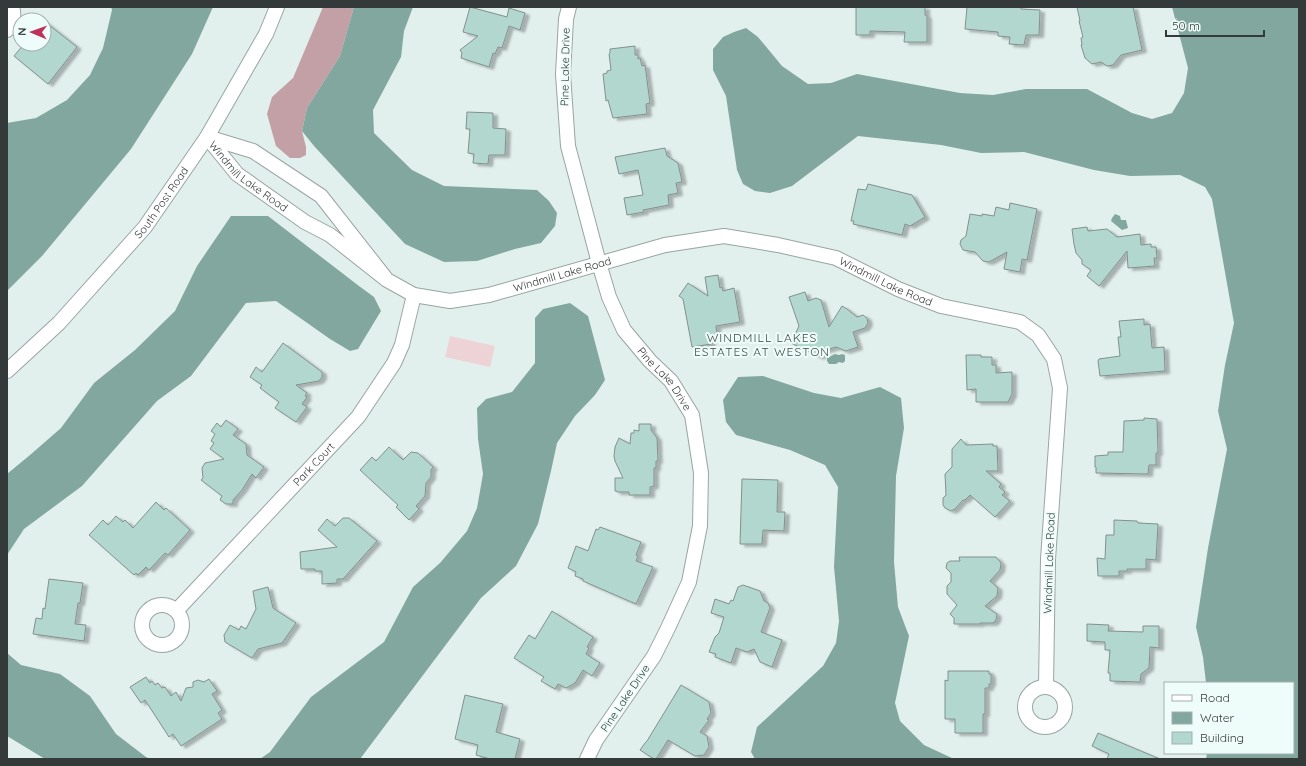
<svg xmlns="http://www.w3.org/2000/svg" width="1306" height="766" viewBox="0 0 1306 766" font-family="Quicksand,sans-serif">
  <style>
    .green { fill: #edd3d6 }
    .forest { fill: #c3a0a6 }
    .water { fill: #82a79f }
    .building { fill: #b1d7cf; stroke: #83908d; filter: url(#shadow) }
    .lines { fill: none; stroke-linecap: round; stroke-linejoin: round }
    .minor-casing { stroke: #98a5a2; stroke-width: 16 }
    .minor { stroke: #fff; stroke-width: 14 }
    .labels { text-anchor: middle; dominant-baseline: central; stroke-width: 4; stroke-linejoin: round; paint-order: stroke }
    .street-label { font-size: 11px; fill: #343a39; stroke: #effdfa }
    .neighbourhood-label { font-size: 12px; letter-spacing: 1px; fill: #404b49; stroke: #effdfa }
  </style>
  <defs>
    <filter id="shadow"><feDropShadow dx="4.5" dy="2.5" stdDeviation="1" flood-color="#0004"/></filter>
  </defs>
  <rect width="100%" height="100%" fill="#e2f0ed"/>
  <!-- green -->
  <path class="green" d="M450,336L495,346L490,367L445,357Z"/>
  <!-- forest -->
  <path class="forest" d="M323,7H354L340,56L307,108L302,131L306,147V155L300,158H290L276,146L267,114L272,97L293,78Z"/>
  <!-- water -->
  <g class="water">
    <path d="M111,7H213L192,54L131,149L42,256L7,291V123L36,118L67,100L90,75L103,48L112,10Z"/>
    <path d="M354,7H413L404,31L401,57L373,110L374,133L412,170L444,186L537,190L549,201L557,213L555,226L541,243L515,249L477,261L444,262L405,244L314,146L302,131L307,108L340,56Z"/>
    <path d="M1172,7H1299V759H1206L1207,753H1293V683H1206L1203,657L1196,627L1208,548L1227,449L1218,411L1225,365L1234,323L1212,199L1205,187L1180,175L1130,176L1094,170L1024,152L981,153L941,145L858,136L792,186L770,193L755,191L743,184L737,170L726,96L713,70V49L723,37L734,32L746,28L758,37L782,66L808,84L831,83L857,74L960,93L993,95L1026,89H1087L1132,113L1152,119L1172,113L1184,93L1188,68Z"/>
    <path d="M1115,214L1120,216L1121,220H1126L1128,228L1122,230L1111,221L1112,218Z"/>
    <path d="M231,216H268L359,286L374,297L381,311L358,349L350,351L330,339L276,301L246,303L191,376L157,401L82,486L24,529L7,555V474L30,455L61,428L94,383L135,350L175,311L197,266Z"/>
    <path d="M570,303L588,316L605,380L595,395L575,416L557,443L551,471L538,524L516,566L481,598L360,759H260L270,752L311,697L384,642L413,587L440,563L467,531L477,508L483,474L478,439L477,408L486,399L512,392L535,363V318L543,309Z"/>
    <path d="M835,354L839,355L842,354L845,355V361L843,363L839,362L836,364H829L827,361V358Z"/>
    <path d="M763,376L814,393L841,398L880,387L901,398L904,428L896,476L894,562L898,607L909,636L895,703L900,721L924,745L954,759H755L751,752L757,727L823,666L836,643L839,621L834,567L838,487L825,465L790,450L736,435L726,422L723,400L738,377Z"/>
    <path d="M7,653L21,665L60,674L90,696L116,734L146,757L151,759H45L7,736Z"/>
  </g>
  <!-- building -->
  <g class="building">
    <path d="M470,7L507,17L509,8L525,13L520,30L509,26L502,48L498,47L495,54L493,53L489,67L461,58L462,53L460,50L478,36L463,32Z"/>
    <path d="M856,7H925V15L927,16V42H904L905,32L870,31V35H856Z"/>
    <path d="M967,7H1021V9L1040,10L1039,35H1026L1024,45L1009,44L1010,37L998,36V32L965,29Z"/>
    <path d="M1077,7H1133L1142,50L1121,55L1113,65L1107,66L1101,62L1092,64L1085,58L1081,45H1082L1081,38L1083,37L1079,21H1080Z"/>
    <path d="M44,21L77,47L48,84L14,56L24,44H44Z"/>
    <path d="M635,46V55H638V59L640,58L642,66L645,65L650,103L646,104L647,114L613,118L608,100L606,101L603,74L607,73V71L611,70L609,54L610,53V49Z"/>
    <path d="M467,112L493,113V128L506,129L505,155H489L488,164L473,163L474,154L468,153L470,129H466Z"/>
    <path d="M665,148L667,156L678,163L682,182L676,183L678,193L668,195L669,205L643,210L644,212L627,215L624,198L643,195L638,170L619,174L615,157Z"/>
    <path d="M868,184L912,195L925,217L910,226L905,224L902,235L853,224L854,221H851L858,189L866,190Z"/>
    <path d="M1010,203L1037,209L1027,260L1022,259L1020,272L1004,269L1007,252L989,262L983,261L975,252L963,250L960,244L961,240L966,236L970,214L982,216V214L994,216L996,207L1009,210Z"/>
    <path d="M1087,227L1088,231L1107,229L1117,237L1140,234L1141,245L1151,244V247H1156L1157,258H1154L1155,266L1128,268L1127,251L1099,286L1087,276L1091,270L1082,264V260L1076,253L1074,244L1072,229Z"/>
    <path d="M718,275L720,288L722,287L723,291L734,288L740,322L716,326L717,335L710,336L711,344L692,347L683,299L679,296L688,283L708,296L705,277Z"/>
    <path d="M805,292L808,301L816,298L821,300L829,327L842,306L847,309L857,317L863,315L867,318L868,323L865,328L853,332L858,347L846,351L836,347L823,351L820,357L791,343L799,326L789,297Z"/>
    <path d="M1144,319V325L1150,324L1152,348L1164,347L1165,371L1100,376L1098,361L1099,359L1120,356L1118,337H1121L1119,321Z"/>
    <path d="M283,343L322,372V377L319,381L296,385L307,393L305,396L307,397L302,404L307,407L296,422L275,408L279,402L260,388L262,385L250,377L256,367L262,372Z"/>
    <path d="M966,355H981V357H992V365H996V373L1012,372V394L1008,402H976V389L967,390Z"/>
    <path d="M1144,418L1157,419L1158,453H1156V465H1149L1148,474L1096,473V467H1095V456L1108,455V452H1123L1124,421L1144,420Z"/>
    <path d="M226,420L238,429L233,435L246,444L247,455L264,467L256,478L252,474L242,490L233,500V504H226L220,500L222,496L201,480L203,478L202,468L205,463L224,459L210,449L214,443L211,441L215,434L211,431L217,423L221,427Z"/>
    <path d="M639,424H651V430L657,438L658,461H656V468H654V486L650,487V495H629V492H617V491H615V478H623L615,461L614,456L615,447L619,438L630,444L631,433H634V430L639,431Z"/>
    <path d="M961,439L966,445L993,444V446H997L998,471H986L1001,484L999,487L1005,492L1002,495L1010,501L995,517L970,495L965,500H963L955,509L951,511L945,508L943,505V498L946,495L945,474L952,467V449Z"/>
    <path d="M389,447L403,460L411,452L418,453L433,467L431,470V477L426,483L425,496L416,506L419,509L409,520L396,507L398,505L360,470L372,457L376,461Z"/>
    <path d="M742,479L778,480L777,512H785L784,531L763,530L762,544H740Z"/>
    <path d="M156,502L164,510L166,508L190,530L168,555L165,553L149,570L146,567L138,575L136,573L134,575L89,535L103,520L108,525L116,516L123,522L125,520L133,528Z"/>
    <path d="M343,518H349L377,541L343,579H337V583L322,584V571H315V569H301L300,552L337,547L318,530L327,519L335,526Z"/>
    <path d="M1114,520L1137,521L1138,523L1158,524L1156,560L1146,559V569H1127V571H1119V576H1098L1097,558L1105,559L1106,535H1114Z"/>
    <path d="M600,527L641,542L636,555L638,556L636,561L653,567L636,604L583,581V579L575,576L576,572L568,568L576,546L588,551L596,529L598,530Z"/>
    <path d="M959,557H996L1001,563L1000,570L990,581L998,588L997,596L985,606L997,614L996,620L993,623H980V624H954V618L950,614L957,605L947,594V586L951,582V573L946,568L947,563L950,561H960Z"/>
    <path d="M49,579L83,583L80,603H78L75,624L86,625L84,641L33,634L36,618L42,619L43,608L45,609Z"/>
    <path d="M743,585L760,591L764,601L768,603L770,608L761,632L782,640L772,667L760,662L754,649L747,652L736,648L731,663L715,657L716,654L709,652L715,637L719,633L724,617L711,613L715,599L729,604L731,600L733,601L738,587Z"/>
    <path d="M268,587L273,608L296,623L282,643L258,649L252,658L225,642L224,635L230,625L239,630L241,626L246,629L256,609L253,591Z"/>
    <path d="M552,611L593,637L587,647L589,648L586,654L600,663L592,676L583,670L575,683L566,688L558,684L555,689L541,681L544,677L514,658L529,635L535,639Z"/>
    <path d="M1087,624L1109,625L1108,631L1143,632V626H1159V648L1150,647L1149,668L1141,674L1140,682L1110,681V673H1108L1110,650H1105V642L1087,641Z"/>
    <path d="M948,671H989V674H991V684H989V688H985V714H983V733H955V719H945V680L948,681Z"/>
    <path d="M146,677L150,683L152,681L155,685L158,683L162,688L165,687L171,696L176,692L181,701L186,688L193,687V682L198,680L204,682L209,679L217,691L212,694L222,710L218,713L222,719L181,746L173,734L169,737L145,700L141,703L130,687Z"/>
    <path d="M681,685L709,702L711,713L707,719L709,720L700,732L707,736L709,747L704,755L695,756L668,740L656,759H654L640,750L645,743L647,741Z"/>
    <path d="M465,695L503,704L496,732L520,739L515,759H490L476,755L478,745L455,739Z"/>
    <path d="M1098,733L1160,759H1107L1109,754L1092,746Z"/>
  </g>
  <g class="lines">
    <defs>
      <g id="minor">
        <path id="s1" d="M569,7L566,19L563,74L568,146L599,263L609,297L624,330L650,361L671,381L692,415L701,473L700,526L689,582L668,628L654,656L596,740L587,759"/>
        <path d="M7,30C13,23 15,16 12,7"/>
        <path id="s2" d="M387,280L321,196L253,151L207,137L237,174L305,222L330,235L387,280L414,295L450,301L489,295L665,245L724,236L778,245L836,258L898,289L941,306L1020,322L1038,335L1054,359L1060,388L1048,559L1046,686"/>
        <path id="s3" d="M7,371L59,323L145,227L207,137L266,34L277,7"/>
        <circle cx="162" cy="625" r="20"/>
        <path id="s4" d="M177,610L358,417L394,363L402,345L414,295"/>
        <circle cx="1045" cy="707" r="20"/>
      </g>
    </defs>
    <!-- minor casing -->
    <use href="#minor" class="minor-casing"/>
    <!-- minor -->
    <use href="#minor" class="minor"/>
  </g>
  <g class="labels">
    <!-- street labels -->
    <g class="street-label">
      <text transform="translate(565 67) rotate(-89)">Pine Lake Drive</text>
      <text stroke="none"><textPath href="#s2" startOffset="294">Windmill Lake Road</textPath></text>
      <text stroke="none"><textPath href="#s3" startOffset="229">South Post Road</textPath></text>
      <text stroke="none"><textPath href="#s2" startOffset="651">Windmill Lake Road</textPath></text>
      <text stroke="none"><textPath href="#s2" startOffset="987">Windmill Lake Road</textPath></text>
      <text stroke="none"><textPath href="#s1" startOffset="396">Pine Lake Drive</textPath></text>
      <text stroke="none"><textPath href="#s4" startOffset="200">Park Court</textPath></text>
      <text transform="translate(1049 563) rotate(-88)">Windmill Lake Road</text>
      <text transform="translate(625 698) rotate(-56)">Pine Lake Drive</text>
    </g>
    <!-- neighbourhood labels -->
    <g class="neighbourhood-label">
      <text x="762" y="337">WINDMILL LAKES<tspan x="762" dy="14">ESTATES AT WESTON</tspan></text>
    </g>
  </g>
  <!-- border -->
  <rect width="1306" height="766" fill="none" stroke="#343a39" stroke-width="16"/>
  <!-- legend -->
  <rect x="1164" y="682" width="130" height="72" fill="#effdfa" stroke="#a4afad"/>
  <rect x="1172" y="695" width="20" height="6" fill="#ffffff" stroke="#a4afad"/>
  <text x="1200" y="702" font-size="12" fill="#343a39">Road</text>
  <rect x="1172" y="712" width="20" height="12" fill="#82a79f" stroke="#a4afad"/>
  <text x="1200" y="722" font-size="12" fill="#343a39">Water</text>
  <rect x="1172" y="732" width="20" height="12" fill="#b1d7cf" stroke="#a4afad"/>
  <text x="1200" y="742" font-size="12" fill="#343a39">Building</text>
  <!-- north arrow -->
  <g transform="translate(32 32) rotate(272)"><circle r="19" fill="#effdfa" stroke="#a4afad"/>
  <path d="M0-3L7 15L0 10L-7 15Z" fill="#c0315c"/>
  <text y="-6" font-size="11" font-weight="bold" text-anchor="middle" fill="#343a39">N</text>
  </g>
  <!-- scale -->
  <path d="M1166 30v6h98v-6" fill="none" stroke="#343a39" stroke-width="2"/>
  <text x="1172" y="30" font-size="12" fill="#343a39" stroke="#effdfa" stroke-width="3" paint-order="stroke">50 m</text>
</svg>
